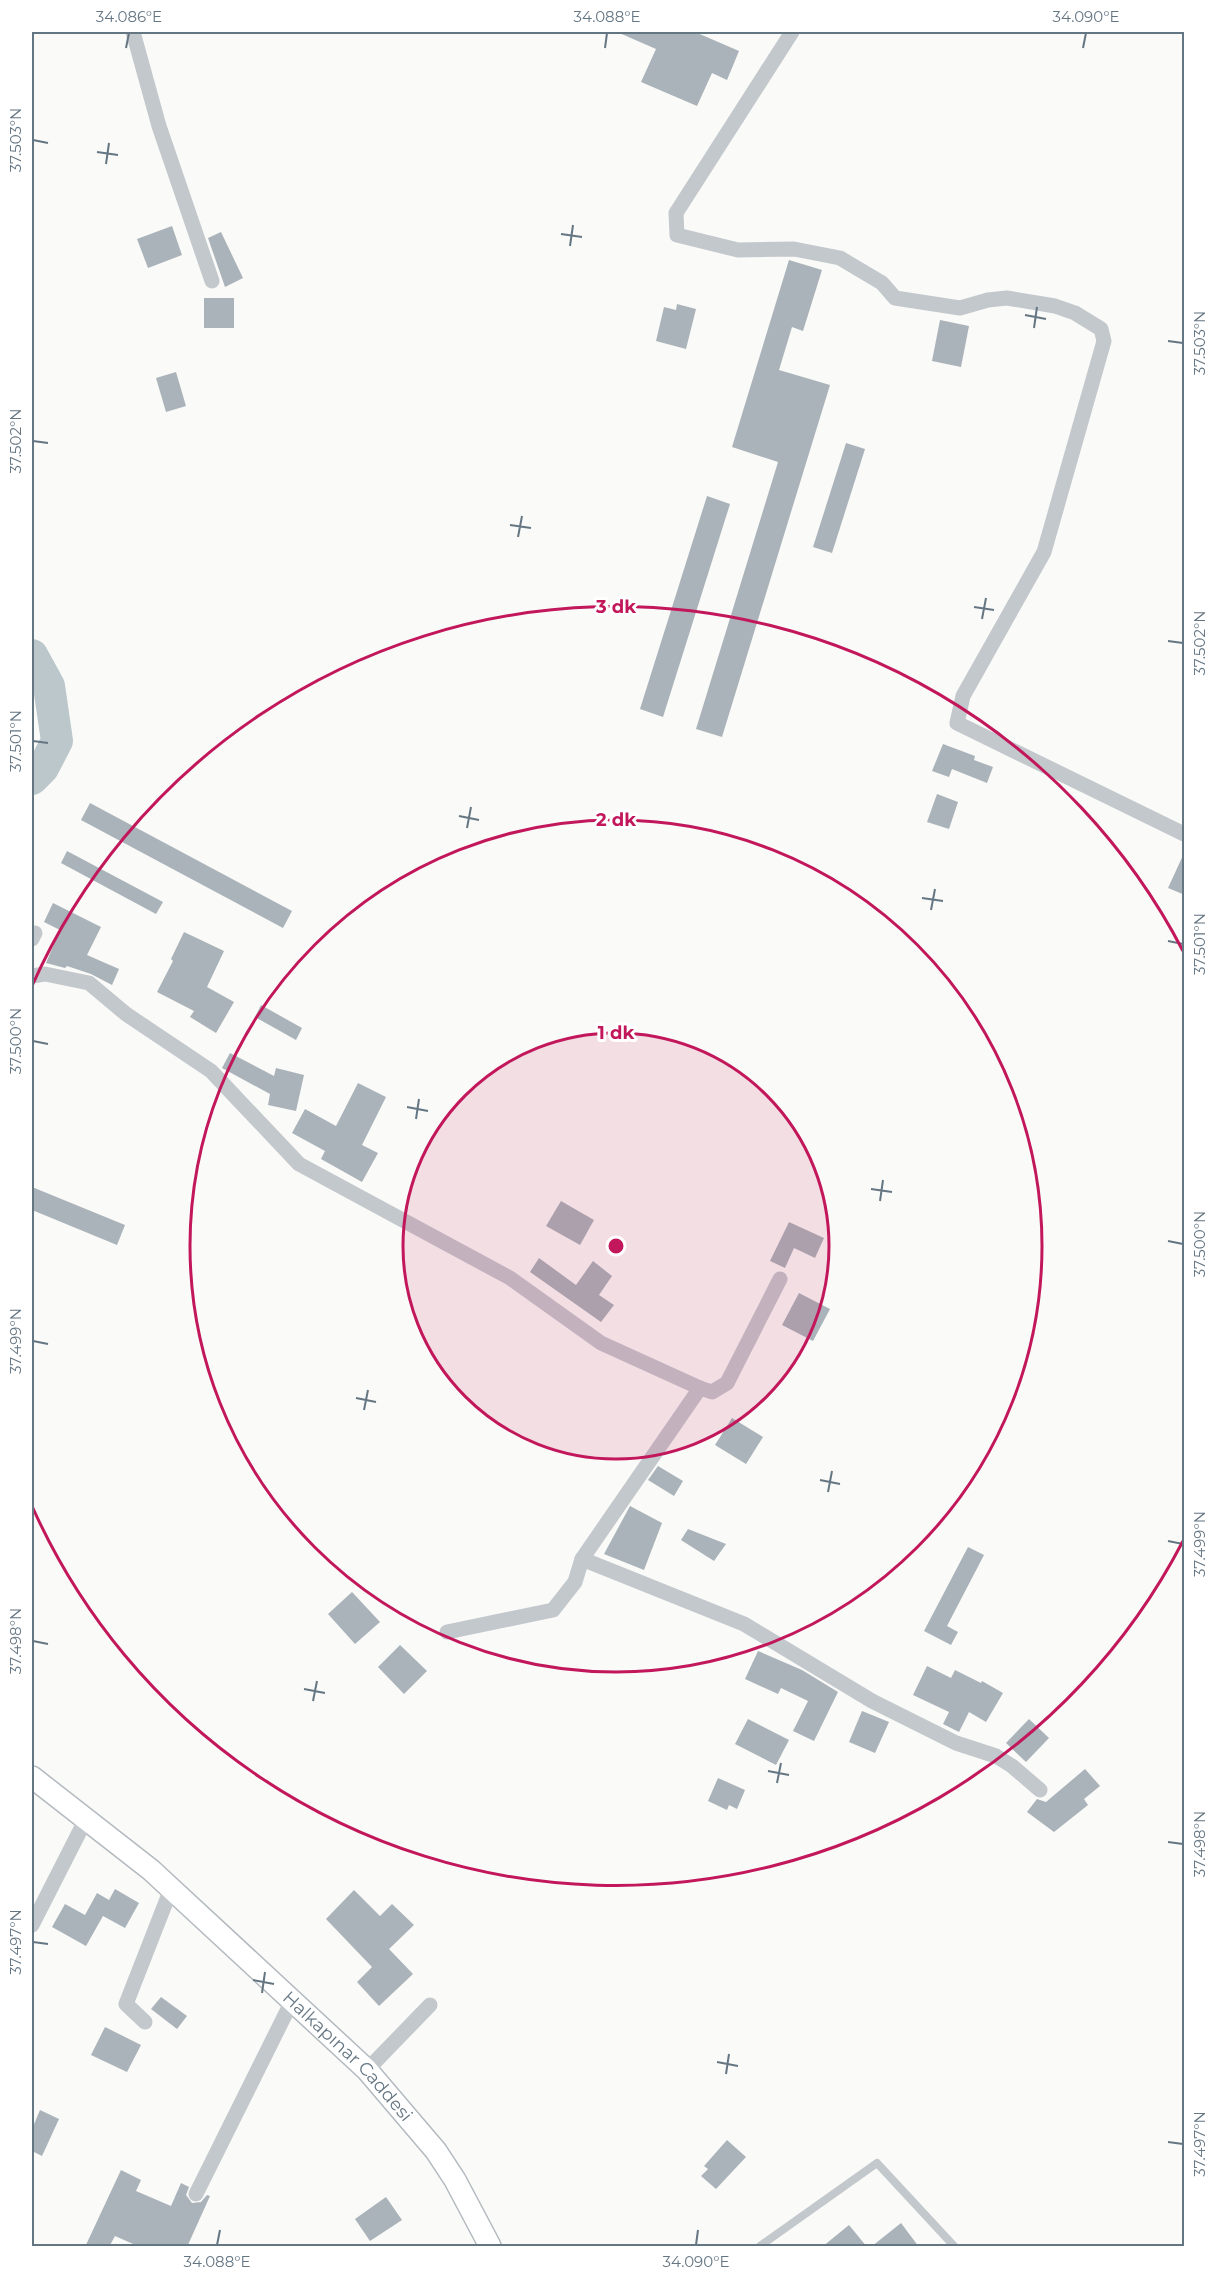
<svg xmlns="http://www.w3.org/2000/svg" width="1216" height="2278" viewBox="0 0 1216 2278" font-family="Montserrat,sans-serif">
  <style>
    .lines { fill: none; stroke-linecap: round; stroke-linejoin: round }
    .river { stroke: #bbc7cb; stroke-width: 32 }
    .building { fill: #aab3b9 }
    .secondary-casing { stroke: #b3babf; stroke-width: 24 }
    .lane { stroke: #c3c8cc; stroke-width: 8 }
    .street { stroke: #c3c8cc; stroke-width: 15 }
    .secondary { stroke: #fff; stroke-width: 21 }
    .ticks { fill: none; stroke: #657683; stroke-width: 2 }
    .ring { fill: none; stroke: #c2185b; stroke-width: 3 }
    .labels { text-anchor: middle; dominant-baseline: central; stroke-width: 6; stroke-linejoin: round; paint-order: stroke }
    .street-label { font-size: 18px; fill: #657683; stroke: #fff }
    .centre { fill: #c2185b; stroke: #fff; stroke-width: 3 }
    .ring-label { font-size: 18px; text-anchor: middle; font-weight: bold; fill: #c2185b; stroke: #fff; stroke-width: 6; stroke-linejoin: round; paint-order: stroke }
    .neatline { fill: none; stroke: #657683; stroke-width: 2 }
    .ticks-label { font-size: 15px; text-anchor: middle; fill: #657683 }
  </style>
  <rect width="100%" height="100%" fill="#fafaf8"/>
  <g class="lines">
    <!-- river -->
    <path class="river" d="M32,655L49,686L57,741L43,768L32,779"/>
  </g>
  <!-- building -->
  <g class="building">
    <path d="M617,32H695L739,51L727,80L712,73L697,106L641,82L656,49Z"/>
    <path d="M172,226L182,255L148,268L137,239Z"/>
    <path d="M221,232L243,278L225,287L208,238Z"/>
    <path d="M789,260L822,270L803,331L792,327L779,370L830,385L722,737L696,729L778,462L732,447Z"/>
    <rect x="204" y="298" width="30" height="30"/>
    <path d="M677,304L696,309L686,349L656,341L664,307L676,310Z"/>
    <path d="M940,320L969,326L961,367L932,361Z"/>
    <path d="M176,372L186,406L166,412L156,378Z"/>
    <path d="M846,443L865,449L832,553L813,547Z"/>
    <path d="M707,496L730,504L663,717L640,709Z"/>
    <path d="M943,744L975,756L974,760L993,767L987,783L952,769L949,777L932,771Z"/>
    <path d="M937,794L958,802L949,829L927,822Z"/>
    <path d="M90,803L292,911L283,928L81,820Z"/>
    <path d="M67,851L163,902L156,914L61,863Z"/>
    <path d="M1185,851V895L1168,888Z"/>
    <path d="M53,903L101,927L87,955L119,969L112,985L91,974L67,966L65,968L46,963L60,930L44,922Z"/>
    <path d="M184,932L224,951L207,987L234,1002L216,1033L190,1017L194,1011L157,992L173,961L171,959Z"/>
    <path d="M261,1005L302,1028L296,1040L255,1017Z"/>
    <path d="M230,1053L274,1076L276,1068L304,1075L296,1111L268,1105L270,1094L222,1068Z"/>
    <path d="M358,1083L386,1097L362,1145L378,1153L362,1182L321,1159L325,1151L292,1133L305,1109L336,1126Z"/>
    <path d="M32,1187L125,1225L117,1245L32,1210Z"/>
    <path d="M561,1201L594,1220L580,1245L546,1226Z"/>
    <path d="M789,1222L824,1238L815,1258L794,1248L785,1268L770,1261Z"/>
    <path d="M539,1258L576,1285L593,1261L612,1276L599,1295L614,1305L601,1322L530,1272Z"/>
    <path d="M799,1293L830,1309L813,1341L782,1325Z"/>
    <path d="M732,1418L763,1437L746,1464L715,1445Z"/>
    <path d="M658,1466L683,1481L674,1496L648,1480Z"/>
    <path d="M630,1506L662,1523L644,1570L604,1554Z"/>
    <path d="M688,1529L726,1544L714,1561L681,1540Z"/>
    <path d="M968,1547L984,1555L947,1626L958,1632L951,1645L924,1631Z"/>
    <path d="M352,1592L380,1622L355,1644L328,1614Z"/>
    <path d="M400,1645L427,1671L404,1694L378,1667Z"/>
    <path d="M758,1651L802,1670L838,1692L814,1741L793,1731L808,1701L781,1688L778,1694L745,1679Z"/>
    <path d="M927,1666L951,1678L955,1670L981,1683L982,1681L1003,1693L986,1722L969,1712L959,1732L943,1724L949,1712L913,1695Z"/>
    <path d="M862,1711L889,1722L875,1753L849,1742Z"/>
    <path d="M748,1719L789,1740L776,1765L735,1744Z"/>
    <path d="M1029,1719L1049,1738L1026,1762L1006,1743Z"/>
    <path d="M1085,1769L1100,1786L1084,1799L1088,1805L1054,1832L1027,1812L1037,1799L1046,1802Z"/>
    <path d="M718,1778L745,1790L737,1809L729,1805L727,1810L708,1801Z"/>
    <path d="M115,1889L139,1903L125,1928L103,1916L86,1946L52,1927L65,1904L85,1915L97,1893L109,1900Z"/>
    <path d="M354,1890L380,1916L392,1904L414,1925L389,1949L413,1974L379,2006L357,1982L372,1967L326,1919Z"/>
    <path d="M161,1997L187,2016L177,2029L151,2009Z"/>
    <path d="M105,2027L141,2045L127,2072L91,2055Z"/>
    <path d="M40,2110L59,2119L42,2156L32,2151V2129Z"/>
    <path d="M727,2140L746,2157L716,2189L701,2176L708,2169L704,2166Z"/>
    <path d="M121,2170L141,2180L136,2191L171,2206L181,2183L189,2187L186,2195L192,2203L201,2202L207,2195L210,2196L187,2247H140L115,2236L109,2247H85Z"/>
    <path d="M386,2197L402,2220L370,2241L355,2219Z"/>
    <path d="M901,2223L919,2247H871Z"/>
    <path d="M849,2225L867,2247H822Z"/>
  </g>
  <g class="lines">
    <defs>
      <g id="secondary">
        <path id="s1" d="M32,1777L151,1870L367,2070L436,2151L455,2180L490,2246"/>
      </g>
    </defs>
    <!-- secondary casing -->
    <use href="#secondary" class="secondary-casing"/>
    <!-- lane -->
    <path class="lane" d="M760,2246L877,2163L954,2246"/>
    <!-- street -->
    <g class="street">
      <path d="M133,32L159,126L212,281"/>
      <path d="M792,32L676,213L677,235L738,250L794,249L840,258L882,283L895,298L960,308L988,300L1007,298L1055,306L1075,313L1101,329L1104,341L1044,552L963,696L957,723L1184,834"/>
      <path d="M32,939L35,933"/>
      <path d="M32,976L45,974L89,983L126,1014L211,1071L299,1164L510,1278L601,1343L700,1388L712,1392L727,1383L780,1279"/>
      <path d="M582,1559L744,1624L872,1701L956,1743L996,1756L1012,1766L1040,1790"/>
      <path d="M447,1632L553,1610L575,1582L582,1559L700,1388"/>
      <path d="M32,1925L86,1819"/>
      <path d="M145,2022L126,2004L171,1889"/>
      <path d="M367,2070L430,2005"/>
      <path d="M196,2194L292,2001"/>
    </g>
    <!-- secondary -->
    <use href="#secondary" class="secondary"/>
  </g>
  <!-- ticks -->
  <path class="ticks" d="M126,48L129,33M605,48L607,33M1083,48L1086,33M33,140L48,143M97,152L118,155M106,164L109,143M561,234L582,237M570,246L573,225M1025,315L1046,319M1034,328L1037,307M1168,341L1183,343M33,441L48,443M510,525L531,528M518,537L522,516M974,607L994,610M982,619L986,598M1168,641L1183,643M33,741L48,743M459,816L479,820M467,828L471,807M922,898L943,901M931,910L935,889M1168,941L1183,944M33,1041L48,1044M407,1107L428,1111M416,1119L419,1099M871,1189L892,1192M880,1201L883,1180M1168,1241L1183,1244M33,1341L48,1344M356,1398L376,1402M364,1410L368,1390M820,1480L840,1484M828,1492L832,1471M1168,1541L1183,1544M33,1641L48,1644M304,1689L325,1693M313,1701L317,1681M768,1771L789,1775M777,1783L781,1763M1168,1842L1183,1844M33,1942L48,1944M253,1980L274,1984M262,1993L265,1972M717,2062L738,2066M726,2074L729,2054M1168,2142L1183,2144M217,2245L220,2230M696,2245L698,2230"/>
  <!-- distance rings -->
  <circle cx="616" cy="1246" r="213" fill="#c2185b" fill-opacity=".12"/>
  <g class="ring">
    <circle cx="616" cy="1246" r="213"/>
    <circle cx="616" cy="1246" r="426"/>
    <path d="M1183 1541A639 639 0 0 1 32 1506M32 986A639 639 0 0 1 1183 951"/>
  </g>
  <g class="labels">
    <!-- street labels -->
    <g class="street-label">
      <text stroke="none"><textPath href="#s1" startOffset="422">Halkapınar Caddesi</textPath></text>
    </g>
  </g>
  <circle cx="616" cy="1246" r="9" class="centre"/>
  <g class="ring-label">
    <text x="616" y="613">3 dk</text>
    <text x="616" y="826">2 dk</text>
    <text x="616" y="1039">1 dk</text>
  </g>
  <!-- border -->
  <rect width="1216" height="2278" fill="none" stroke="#ffffff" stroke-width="66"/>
  <rect x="33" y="33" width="1150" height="2212" class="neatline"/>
  <g class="ticks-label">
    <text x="129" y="22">34.086°E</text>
    <text x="607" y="22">34.088°E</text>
    <text x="1086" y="22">34.090°E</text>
    <text transform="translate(16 140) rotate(-90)" y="5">37.503°N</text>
    <text transform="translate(1200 343) rotate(-90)" y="5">37.503°N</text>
    <text transform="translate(16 441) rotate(-90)" y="5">37.502°N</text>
    <text transform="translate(1200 643) rotate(-90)" y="5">37.502°N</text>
    <text transform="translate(16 741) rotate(-90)" y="5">37.501°N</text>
    <text transform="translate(1200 944) rotate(-90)" y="5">37.501°N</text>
    <text transform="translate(16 1041) rotate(-90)" y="5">37.500°N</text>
    <text transform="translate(1200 1244) rotate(-90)" y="5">37.500°N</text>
    <text transform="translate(16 1341) rotate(-90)" y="5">37.499°N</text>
    <text transform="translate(1200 1544) rotate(-90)" y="5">37.499°N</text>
    <text transform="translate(16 1641) rotate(-90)" y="5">37.498°N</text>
    <text transform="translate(1200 1844) rotate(-90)" y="5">37.498°N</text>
    <text transform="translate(16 1942) rotate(-90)" y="5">37.497°N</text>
    <text transform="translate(1200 2144) rotate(-90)" y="5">37.497°N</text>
    <text x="217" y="2267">34.088°E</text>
    <text x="696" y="2267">34.090°E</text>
  </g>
</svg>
